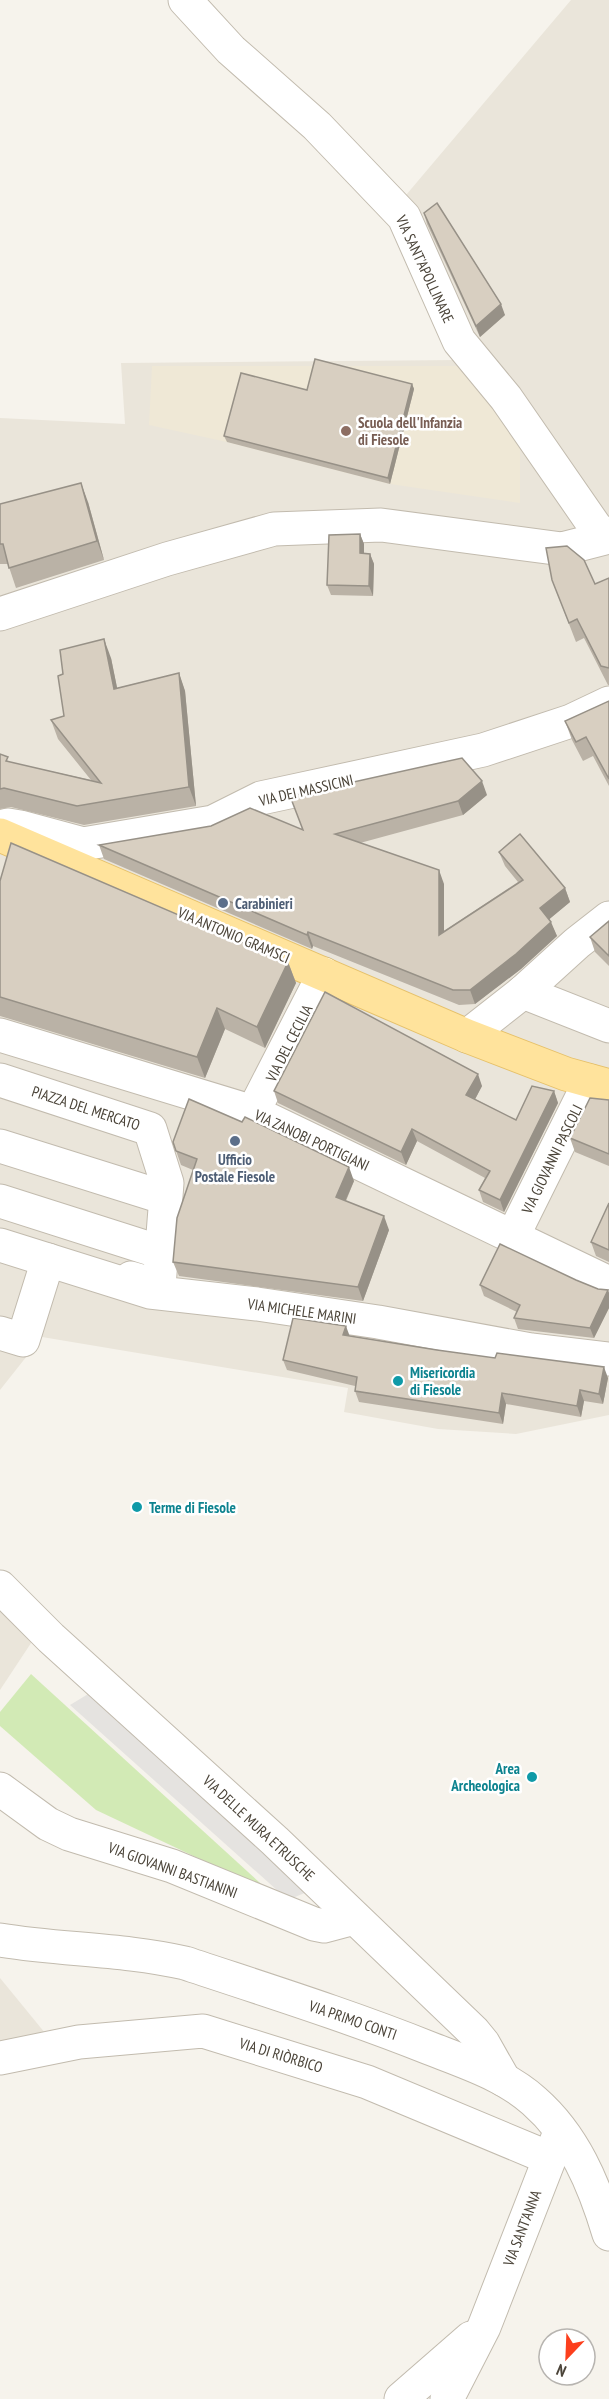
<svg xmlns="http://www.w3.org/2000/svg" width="609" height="2399" viewBox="0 0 609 2399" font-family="'PT Sans Narrow',sans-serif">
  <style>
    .residential { fill: #eae5da }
    .education { fill: #efe8d6 }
    .green { fill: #d2eab5 }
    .parking { fill: #e5e3e0 }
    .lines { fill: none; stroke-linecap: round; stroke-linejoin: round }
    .minor-casing { stroke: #c2bbae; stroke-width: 35 }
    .major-casing { stroke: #e6c16a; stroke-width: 35 }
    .minor { stroke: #fff; stroke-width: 33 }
    .major { stroke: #ffe39c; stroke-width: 33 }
    .wall { fill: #bab2a6 }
    .shaded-wall { fill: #979187 }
    .building { fill: #d8cfc1; stroke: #979187; stroke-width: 1.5 }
    .education-dot { fill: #8d6e63; stroke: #fff; stroke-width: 2 }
    .service-dot { fill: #5c6f8a; stroke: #fff; stroke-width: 2 }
    .culture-dot { fill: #0f9aa8; stroke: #fff; stroke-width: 2 }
    .labels { text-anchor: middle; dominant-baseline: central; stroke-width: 5; stroke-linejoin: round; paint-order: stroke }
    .street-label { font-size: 15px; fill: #4b4439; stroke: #fff }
    .education-label { font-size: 15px; font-weight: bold; fill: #785e54; stroke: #fff; text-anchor: start }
    .service-label { font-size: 15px; font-weight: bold; fill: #4e5e75; stroke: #fff; text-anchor: start }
    .culture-label { font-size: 15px; font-weight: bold; fill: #0d838f; stroke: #fff; text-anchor: start }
  </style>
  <rect width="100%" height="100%" fill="#f6f3ec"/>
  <!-- residential -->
  <g class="residential">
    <path d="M571,0H609V1415L516,1434L438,1429L344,1412L348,1388L42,1337L0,1390V418L125,424L121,363L459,360L390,214Z"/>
    <path d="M0,1598L35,1637L0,1690Z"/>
    <path d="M0,1978L45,2033L0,2043Z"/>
  </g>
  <!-- education -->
  <path class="education" d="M152,366H469L520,437V503L390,484L227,442L149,425Z"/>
  <!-- green -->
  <path class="green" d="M31,1674L270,1892L96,1810L0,1726V1712Z"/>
  <!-- parking -->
  <path class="parking" d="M103,1685L321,1886L288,1900L70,1705Z"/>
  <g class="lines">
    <defs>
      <g id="minor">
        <path d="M185,0L231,50L317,126L404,217L459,341L506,398L596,528L609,537"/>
        <path d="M0,614L167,559L274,529L381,525L562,549L609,537"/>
        <path d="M0,827L8,825L20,827L83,844L213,822L261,798L483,750L571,721L609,703"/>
        <path d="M523,992L609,1026"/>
        <path d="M0,1035L253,1112L609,1283"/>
        <path d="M467,1036L523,992L577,943L609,918"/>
        <path d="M0,1080L150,1129L167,1183L159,1286L131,1278"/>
        <path d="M253,1112L324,974"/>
        <path d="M0,1146L153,1194"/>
        <path d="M0,1201L154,1250"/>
        <path d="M513,1236L590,1081"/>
        <path d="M0,1245L150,1292L257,1304L378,1322L531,1350L609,1359"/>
        <path d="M0,1333L23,1340L48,1260"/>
        <path d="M0,1587L51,1638L275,1841L474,2032L483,2043L504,2080"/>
        <path d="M0,1789L48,1824L69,1834L172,1866L314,1924L324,1926L354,1918"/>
        <path d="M0,1940C61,1950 124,1949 185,1963C266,1990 349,2016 429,2048C465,2062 505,2075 534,2101C574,2136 594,2184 609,2234"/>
        <path d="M0,2058L79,2042L203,2031L367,2082L549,2158"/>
        <path d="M401,2399L471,2338"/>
        <path d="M447,2399L484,2327L558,2137"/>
      </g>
      <path id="major" d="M0,835L467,1036L566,1074L609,1086"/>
    </defs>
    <!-- minor casing -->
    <use href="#minor" class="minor-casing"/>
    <!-- major casing -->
    <use href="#major" class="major-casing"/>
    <!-- minor -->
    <use href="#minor" class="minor"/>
    <!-- major -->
    <use href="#major" class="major"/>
  </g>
  <!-- wall -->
  <g class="wall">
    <path d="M424,213L505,315L480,337L427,224Z"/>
    <path d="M412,384L414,389L390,484L227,442L224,436L307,390Z"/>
    <path d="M88,502L104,560L16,588L8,564H0V504Z"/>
    <path d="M360,534L364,544V553L370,554L374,564L373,596L331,595L327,585Z"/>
    <path d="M609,578V685H608L584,638L576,642L552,580L595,584Z"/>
    <path d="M111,658L117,688L179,673L185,691L196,806L84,825L11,807L0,809V754L9,762L91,780L58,739L51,720L64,716Z"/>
    <path d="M609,701V786L593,756L583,761L572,740L565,721Z"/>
    <path d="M487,795L463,815L360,843L444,884V931L518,882L505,866L499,852L565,888L570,902L549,919L557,936L521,969L475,1004L459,1005L313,946L312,949L104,859L99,845L302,830Z"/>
    <path d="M0,881L288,962L296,983L265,1048L225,1029L205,1078L0,1016Z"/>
    <path d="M609,921V966L595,952L590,937Z"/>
    <path d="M482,1086L475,1099L516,1120L554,1091L558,1103L504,1212L483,1202L479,1190L485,1178L417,1141L406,1165L278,1103L274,1091Z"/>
    <path d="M609,1100V1166L575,1152L570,1138Z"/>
    <path d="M173,1142L354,1181L346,1201L389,1230L363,1301L179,1276L173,1262L193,1170L181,1165Z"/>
    <path d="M609,1204V1262L596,1256L591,1242Z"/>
    <path d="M576,1280L598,1289L608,1290L609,1293V1308L594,1338L518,1329L514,1318L517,1312L484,1296L480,1285Z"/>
    <path d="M350,1336L608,1378L603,1404L584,1401L581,1417L506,1404L503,1424L359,1402L355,1391V1386L287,1370L283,1360Z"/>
  </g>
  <!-- shaded-wall -->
  <g class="shaded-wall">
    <path d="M501,304L505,315L480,337L476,326Z"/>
    <path d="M412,384L414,389L390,484L388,478Z"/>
    <path d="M81,483L88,502L104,560L97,541Z"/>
    <path d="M360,534L364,544V564L360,553Z"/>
    <path d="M370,554L374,564L373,596L369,586Z"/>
    <path d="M104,639L111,658L121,707L114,689Z"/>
    <path d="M179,673L185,691L196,806L189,787Z"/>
    <path d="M482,781L487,795L463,815L458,801Z"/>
    <path d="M439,870L444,884V949L439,935Z"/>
    <path d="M565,888L570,902L546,922L540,908Z"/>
    <path d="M551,922L557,936L521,969L475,1004L470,990Z"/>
    <path d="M308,932L313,946L312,949L307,935Z"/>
    <path d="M288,962L296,983L265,1048L257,1027Z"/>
    <path d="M217,1008L225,1029L205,1078L197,1057Z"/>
    <path d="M478,1074L482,1086L471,1107L466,1095Z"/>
    <path d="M554,1091L558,1103L504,1212L500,1200Z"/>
    <path d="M412,1129L417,1141L406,1165L401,1152Z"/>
    <path d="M349,1167L354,1181L341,1211L336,1197Z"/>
    <path d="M384,1216L389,1230L363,1301L358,1287Z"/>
    <path d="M608,1290L609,1293V1308L594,1338L590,1328Z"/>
    <path d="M346,1326L350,1337L343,1335Z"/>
    <path d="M604,1367L608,1378L603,1404L599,1394Z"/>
    <path d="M580,1390L584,1401L581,1417L577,1406Z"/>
    <path d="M502,1393L506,1404L503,1424L499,1413Z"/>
  </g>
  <!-- building -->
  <g class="building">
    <path d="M437,203L501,304L476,326L424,213Z"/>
    <path d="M315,359L412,384L388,478L224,436L241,373L307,390Z"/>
    <path d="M81,483L97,541L9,568L3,544H0V504Z"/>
    <path d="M360,534V553L370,554L369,586L327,585L329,535Z"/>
    <path d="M567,546L584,560L595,584L609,578V668L601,666L577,619L569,623L552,580L546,548Z"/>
    <path d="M104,639L114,689L179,673L189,787L77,806L4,788L0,789V754L8,757L6,761L101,783L51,720L64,716L58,676L63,674L60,650Z"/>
    <path d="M609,701V779L586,737L576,742L565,721Z"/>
    <path d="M462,758L482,781L458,801L335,834L439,870V935L523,880L499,852L520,834L565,888L540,908L551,922L516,954L470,990H453L308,932L307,935L99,845L211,826L250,808L303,830L290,796Z"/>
    <path d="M11,843L288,962L257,1027L217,1008L197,1057L0,997V881Z"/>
    <path d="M609,921V956L590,937Z"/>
    <path d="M325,992L478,1074L466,1095L516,1120L532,1086L554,1091L500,1200L479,1190L490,1171L412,1129L401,1152L274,1091Z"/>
    <path d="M590,1098L609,1100V1154L570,1138Z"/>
    <path d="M189,1099L242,1122L245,1117L349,1167L336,1197L384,1216L358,1287L173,1262L177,1218L197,1159L176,1151L173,1142Z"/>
    <path d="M609,1203V1250L591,1242Z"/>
    <path d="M500,1244L576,1280L598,1289L608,1290L590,1328L514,1318L520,1305L480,1285Z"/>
    <path d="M293,1318L346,1326L343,1335L437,1350L495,1358L497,1353L604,1367L599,1394L580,1390L577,1406L502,1393L499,1413L355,1391L357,1377L283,1360Z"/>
  </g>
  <!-- markers -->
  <circle class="education-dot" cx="346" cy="431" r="6"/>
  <g class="service-dot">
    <circle cx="223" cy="903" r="6"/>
    <circle cx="235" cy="1141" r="6"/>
  </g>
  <g class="culture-dot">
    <circle cx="398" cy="1381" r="6"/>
    <circle cx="137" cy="1507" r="6"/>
    <circle cx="532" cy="1777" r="6"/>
  </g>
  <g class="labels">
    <!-- street labels -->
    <g class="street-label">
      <text transform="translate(425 269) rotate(65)">VIA SANT'APOLLINARE</text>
      <text transform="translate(306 790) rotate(-13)">VIA DEI MASSICINI</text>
      <text transform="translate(234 935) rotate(23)">VIA ANTONIO GRAMSCI</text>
      <text transform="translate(289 1043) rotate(-63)">VIA DEL CECILIA</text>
      <text transform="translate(86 1108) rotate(18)">PIAZZA DEL MERCATO</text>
      <text transform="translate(312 1140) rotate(25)">VIA ZANOBI PORTIGIANI</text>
      <text transform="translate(552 1159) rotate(-64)">VIA GIOVANNI PASCOLI</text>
      <text transform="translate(302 1311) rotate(8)">VIA MICHELE MARINI</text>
      <text transform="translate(259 1828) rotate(43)">VIA DELLE MURA ETRUSCHE</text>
      <text transform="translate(173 1870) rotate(20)">VIA GIOVANNI BASTIANINI</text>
      <text transform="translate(353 2020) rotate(19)">VIA PRIMO CONTI</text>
      <text transform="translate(281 2055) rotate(17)">VIA DI RIÒRBICO</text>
      <text transform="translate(522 2228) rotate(-69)">VIA SANT'ANNA</text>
    </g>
    <!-- education labels -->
    <g class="education-label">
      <text x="358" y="422">Scuola dell'Infanzia<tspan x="358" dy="17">di Fiesole</tspan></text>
    </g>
    <!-- service labels -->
    <g class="service-label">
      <text x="235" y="903">Carabinieri</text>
      <text x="235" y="1159" text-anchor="middle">Ufficio<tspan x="235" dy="17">Postale Fiesole</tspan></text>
    </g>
    <!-- culture labels -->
    <g class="culture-label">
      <text x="410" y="1372">Misericordia<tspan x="410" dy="17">di Fiesole</tspan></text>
      <text x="149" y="1507">Terme di Fiesole</text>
      <text x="520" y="1768" text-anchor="end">Area<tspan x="520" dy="17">Archeologica</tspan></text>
    </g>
  </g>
  <!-- north arrow -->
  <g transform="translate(567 2357) rotate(203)"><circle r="28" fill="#ffffff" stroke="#b7b4b0" stroke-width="1.5"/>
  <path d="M0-4.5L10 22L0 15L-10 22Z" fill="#fc3f1d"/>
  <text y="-9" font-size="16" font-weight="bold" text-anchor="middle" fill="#4b4439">N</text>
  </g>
</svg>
